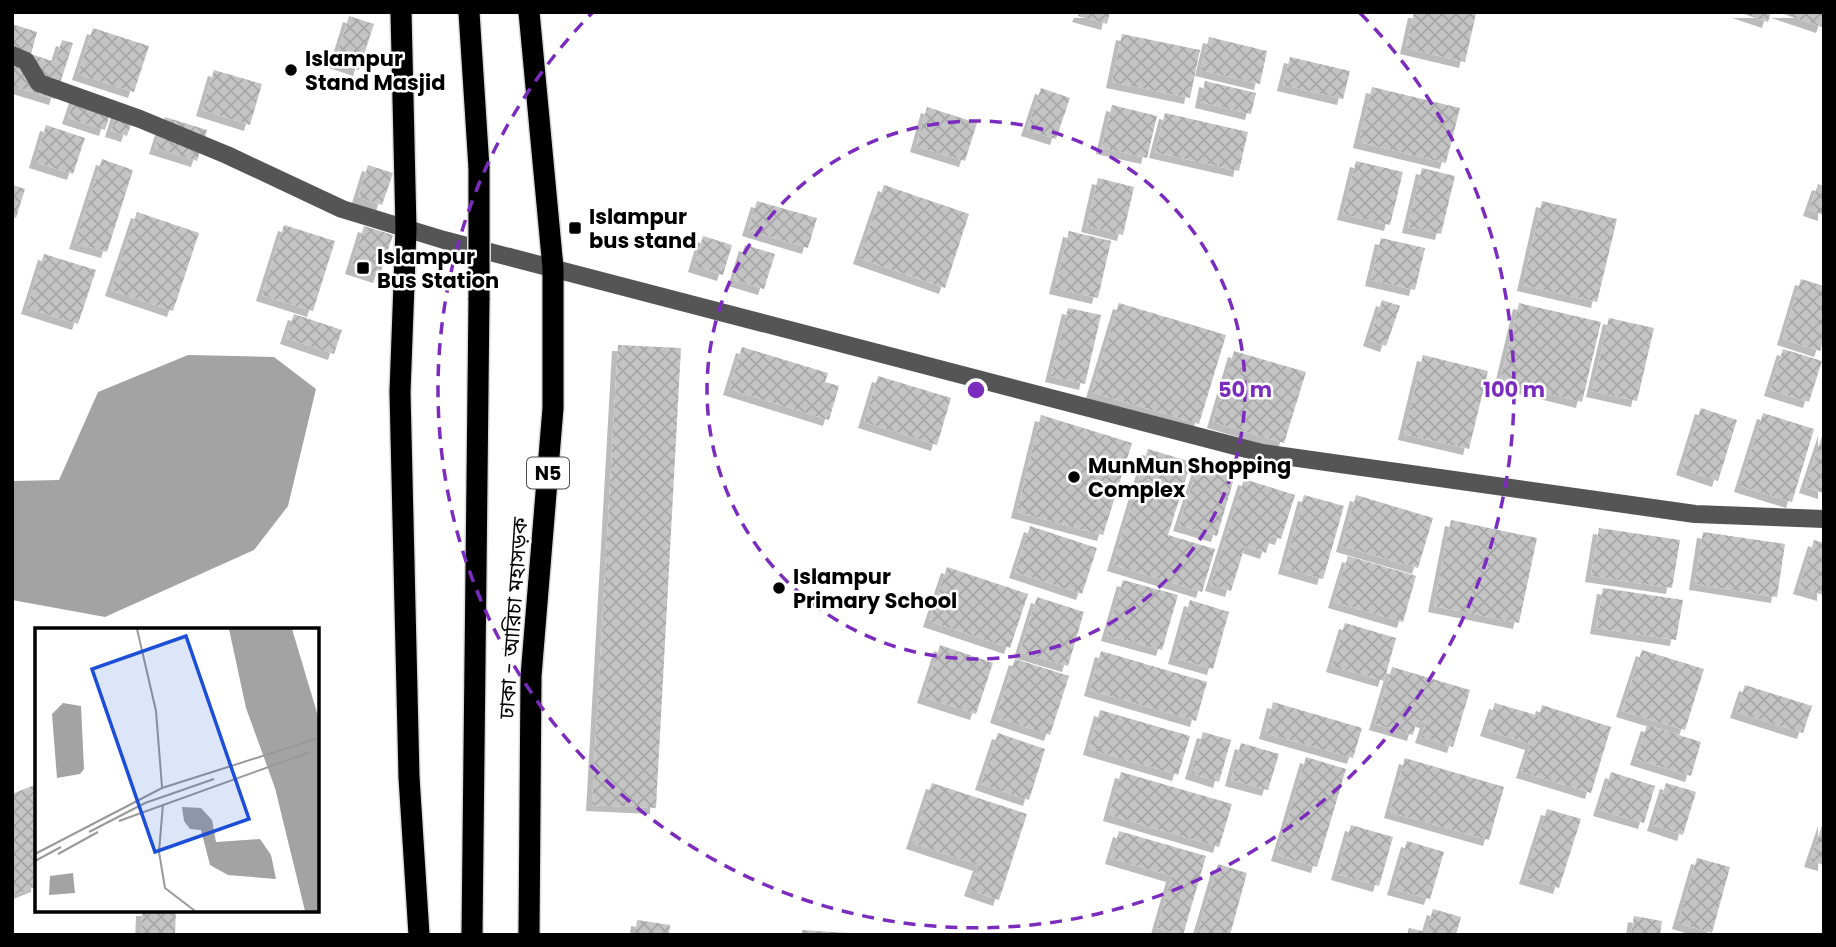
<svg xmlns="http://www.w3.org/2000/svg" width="1836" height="947" viewBox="0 0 1836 947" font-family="Poppins,'Noto Sans Bengali',sans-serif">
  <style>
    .water { fill: #a3a3a3 }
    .building { fill: url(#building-cross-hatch); filter: url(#shadow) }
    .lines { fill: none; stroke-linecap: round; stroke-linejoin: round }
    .highway-casing { stroke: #dbdbdb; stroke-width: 24 }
    .minor { stroke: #555; stroke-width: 18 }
    .highway { stroke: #000; stroke-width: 21 }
    .highway-bridge-casing { stroke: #dbdbdb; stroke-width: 24; stroke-linecap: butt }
    .highway-bridge { stroke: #000; stroke-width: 21 }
    .ring { fill: none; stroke: #7b2cbf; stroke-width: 3.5; stroke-dasharray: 12 9 }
    .poi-dot { fill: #000; stroke: #fff; stroke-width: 2.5 }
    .labels { text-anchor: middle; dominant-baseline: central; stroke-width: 5; stroke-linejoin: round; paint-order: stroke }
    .shield { fill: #fff; stroke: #4c4c4c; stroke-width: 2 }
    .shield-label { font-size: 19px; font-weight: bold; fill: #000 }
    .poi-label { font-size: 21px; font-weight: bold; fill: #000; stroke: #fff; text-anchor: start }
    .street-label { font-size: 21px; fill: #000; stroke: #fff }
    .inset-road { fill: none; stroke: #999; stroke-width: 2 }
    .view { fill: #1d4ed8; fill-opacity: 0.15; stroke: #1d4ed8; stroke-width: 3.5 }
    .inset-edge { fill: none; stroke: #000; stroke-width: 3.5 }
    .centre { fill: #7b2cbf; stroke: #fff; stroke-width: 3.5 }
    .ring-label { font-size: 21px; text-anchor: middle; font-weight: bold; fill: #7b2cbf; stroke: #fff; stroke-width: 5; stroke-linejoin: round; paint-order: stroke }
  </style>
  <defs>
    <pattern id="building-cross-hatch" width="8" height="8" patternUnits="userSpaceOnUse" patternTransform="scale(1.75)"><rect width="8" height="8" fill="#c4c4c4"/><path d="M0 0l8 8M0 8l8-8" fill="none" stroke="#a7a7a7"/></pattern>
    <filter id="shadow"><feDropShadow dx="-6" dy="6" stdDeviation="0" flood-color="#0004"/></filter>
  </defs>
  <rect width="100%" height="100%" fill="#fff"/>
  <!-- water -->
  <path class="water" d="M188,355L274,357L316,389L288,506L254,550L105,617L12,600V481L59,480L98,392Z"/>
  <!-- building -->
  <g class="building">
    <path d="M1080,12H1110L1107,24L1078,16Z"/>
    <path d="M1414,12L1476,14L1465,62L1406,48Z"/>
    <path d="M1738,12H1771L1768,22Z"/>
    <path d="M1777,12H1824V22L1822,27Z"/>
    <path d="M349,16L374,24L359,70L335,62Z"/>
    <path d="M12,24L37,32L31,54L55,62L62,40L73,43L55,99L12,86Z"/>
    <path d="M93,28L149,46L134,92L78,74Z"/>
    <path d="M1122,34L1200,50L1190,98L1112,82Z"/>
    <path d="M1209,37L1267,51L1260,84L1201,70Z"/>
    <path d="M1290,57L1350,71L1343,99L1283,85Z"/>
    <path d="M214,70L262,84L250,125L202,110Z"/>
    <path d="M1205,81L1256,93L1251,114L1201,102Z"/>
    <path d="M1372,87L1460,108L1446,163L1359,142Z"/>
    <path d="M1041,88L1070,98L1056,139L1027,130Z"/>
    <path d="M77,91L114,102L105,130L68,118Z"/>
    <path d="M1112,105L1157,116L1147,158L1102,148Z"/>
    <path d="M927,107L977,123L965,161L916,146Z"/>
    <path d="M118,108L135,113L127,136L111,131Z"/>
    <path d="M1165,113L1248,132L1239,171L1155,152Z"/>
    <path d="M165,117L207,130L197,161L155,148Z"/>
    <path d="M46,125L85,138L73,174L35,162Z"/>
    <path d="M102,159L133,170L107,252L75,243Z"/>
    <path d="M1356,161L1403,172L1390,225L1343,214Z"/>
    <path d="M368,165L393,173L382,205L358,197Z"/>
    <path d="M1422,168L1455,176L1441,234L1408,227Z"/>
    <path d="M1098,178L1134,187L1123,235L1087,226Z"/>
    <path d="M1818,184L1824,186V215L1809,210Z"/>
    <path d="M12,185L25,189L16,218L12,217Z"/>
    <path d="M884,185L969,214L945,288L859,258Z"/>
    <path d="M757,201L817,218L808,248L748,230Z"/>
    <path d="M1542,201L1617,219L1597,302L1523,285Z"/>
    <path d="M137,212L199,233L173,311L111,290Z"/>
    <path d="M284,225L335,241L313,311L262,295Z"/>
    <path d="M364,226L393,235L379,277L351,268Z"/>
    <path d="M1069,231L1111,241L1098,298L1055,288Z"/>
    <path d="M703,236L732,245L723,275L694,266Z"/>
    <path d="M1381,238L1425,248L1415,290L1371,280Z"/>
    <path d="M745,245L775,254L764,289L734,280Z"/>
    <path d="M44,254L96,270L78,324L27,308Z"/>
    <path d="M1801,279L1824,286V340L1820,351L1783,339Z"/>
    <path d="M1382,300L1400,306L1386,346L1369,340Z"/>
    <path d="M1119,303L1226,335L1199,424L1092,392Z"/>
    <path d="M1519,303L1601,322L1582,402L1500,382Z"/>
    <path d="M1068,308L1101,315L1085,384L1051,376Z"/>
    <path d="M294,314L342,330L334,354L286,338Z"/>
    <path d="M1609,318L1654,328L1637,401L1592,391Z"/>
    <path d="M618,345L681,348L656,808L592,805Z"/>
    <path d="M742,347L828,373L825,382L839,386L829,420L729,389Z"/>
    <path d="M1783,349L1822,361L1809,402L1770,390Z"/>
    <path d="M1234,351L1306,372L1284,443L1213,422Z"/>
    <path d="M1423,355L1488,371L1469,449L1404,434Z"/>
    <path d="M878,376L951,398L937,445L864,422Z"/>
    <path d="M1701,408L1737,420L1718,481L1682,469Z"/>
    <path d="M1763,413L1814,429L1792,502L1740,486Z"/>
    <path d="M1041,415L1132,443L1103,535L1017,512Z"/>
    <path d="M1824,430V493L1805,487Z"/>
    <path d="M1148,449L1191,462L1168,535L1215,549L1202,592L1113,565Z"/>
    <path d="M1199,464L1235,475L1217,536L1179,525Z"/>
    <path d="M1244,479L1295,495L1281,539L1271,536L1266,553L1245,546L1231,591L1211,585Z"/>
    <path d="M1304,495L1344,506L1323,579L1284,568Z"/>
    <path d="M1356,495L1433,518L1418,568L1342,546Z"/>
    <path d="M1451,520L1537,538L1519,623L1434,606Z"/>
    <path d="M1030,526L1097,548L1082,594L1015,572Z"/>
    <path d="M1599,528L1680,540L1672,588L1591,576Z"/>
    <path d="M1703,532L1785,544L1777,597L1695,584Z"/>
    <path d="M1814,540L1824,543L1823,595L1799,588Z"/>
    <path d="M1348,556L1416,576L1403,622L1334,602Z"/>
    <path d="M947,567L1028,594L1010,648L929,621Z"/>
    <path d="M1123,580L1178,595L1162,650L1107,635Z"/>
    <path d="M1603,588L1683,600L1676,640L1596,628Z"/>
    <path d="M1037,597L1084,612L1068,666L1020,652Z"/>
    <path d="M1190,600L1229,612L1213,669L1174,658Z"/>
    <path d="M1345,623L1396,638L1384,681L1332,666Z"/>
    <path d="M940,645L993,663L976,714L923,697Z"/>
    <path d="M1642,650L1704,669L1685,730L1622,711Z"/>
    <path d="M1101,651L1207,682L1196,721L1090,690Z"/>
    <path d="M1015,659L1069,676L1050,735L996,717Z"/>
    <path d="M1392,667L1470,690L1453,747L1421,737L1426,722L1417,720L1413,735L1375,724Z"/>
    <path d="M1745,685L1812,706L1803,733L1736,712Z"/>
    <path d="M1273,702L1362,728L1353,758L1265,733Z"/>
    <path d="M1495,703L1539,716L1542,705L1611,727L1591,793L1522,772L1531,744L1486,730Z"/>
    <path d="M1100,710L1190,736L1178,775L1089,749Z"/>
    <path d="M1647,725L1701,742L1691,776L1636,759Z"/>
    <path d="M1203,732L1231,740L1219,782L1191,773Z"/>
    <path d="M998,733L1045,749L1029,800L981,784Z"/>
    <path d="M1241,743L1279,754L1268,790L1231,780Z"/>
    <path d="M1306,757L1346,769L1317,867L1277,855Z"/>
    <path d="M1405,758L1504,787L1489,840L1390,812Z"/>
    <path d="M1121,772L1232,804L1219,847L1109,815Z"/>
    <path d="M1611,772L1655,786L1644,823L1599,810Z"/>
    <path d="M932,783L1027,814L999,900L970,890L979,865L912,843Z"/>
    <path d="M1666,783L1696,792L1683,835L1653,825Z"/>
    <path d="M37,784V886L12,896V794Z"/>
    <path d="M1547,809L1581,819L1559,888L1525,878Z"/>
    <path d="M1824,820V865L1810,861Z"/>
    <path d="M1351,825L1393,837L1379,886L1337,874Z"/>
    <path d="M1119,831L1206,856L1183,935L1157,928L1172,876L1111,858Z"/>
    <path d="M1407,841L1444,852L1430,899L1393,889Z"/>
    <path d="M1697,858L1730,867L1712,933L1678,923Z"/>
    <path d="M1218,864L1247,873L1230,935H1197Z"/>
    <path d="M1433,909L1461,917L1456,935H1407L1409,928L1426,932Z"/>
    <path d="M142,910H176L175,935H141Z"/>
    <path d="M1634,916L1662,921L1660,935H1631Z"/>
    <path d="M637,920L670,925L669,935L635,933Z"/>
    <path d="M802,930L850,933V935H802Z"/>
  </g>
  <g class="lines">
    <defs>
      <g id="highway">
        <path d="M401,12L406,229L400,392L409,777L419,935"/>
        <path d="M469,12L479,168"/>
        <path d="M529,12L553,268V408L531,676L529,935"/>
        <path d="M472,935L479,298"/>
      </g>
    </defs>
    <!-- highway casing -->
    <use href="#highway" class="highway-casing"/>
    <!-- minor -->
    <path class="minor" d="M12,55L26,61L39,83L140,119L227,155L342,209L444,240L1262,453L1695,514L1824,519"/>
    <!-- highway -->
    <use href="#highway" class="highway"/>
    <defs>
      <path id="highway-bridge" d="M479,168V298"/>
    </defs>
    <!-- highway-bridge casing -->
    <use href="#highway-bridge" class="highway-bridge-casing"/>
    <!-- highway-bridge -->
    <use href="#highway-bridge" class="highway-bridge"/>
  </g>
  <!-- distance rings -->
  <g class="ring">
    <circle cx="976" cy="390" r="269"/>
    <path d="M1360 13A538 538 0 1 1 592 13"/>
  </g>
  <!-- markers -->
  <g class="poi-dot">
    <circle cx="291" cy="70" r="7"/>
    <rect x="568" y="221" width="14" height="14" rx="3.5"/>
    <rect x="356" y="261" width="14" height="14" rx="3.5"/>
    <circle cx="1074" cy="477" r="7"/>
    <circle cx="779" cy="588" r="7"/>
  </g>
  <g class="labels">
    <!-- shield labels -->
    <rect class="shield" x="527" y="457.5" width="42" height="31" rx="5"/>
    <g class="shield-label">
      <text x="548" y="473">N5</text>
    </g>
    <!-- poi labels -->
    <g class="poi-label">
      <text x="305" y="58">Islampur<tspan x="305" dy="24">Stand Masjid</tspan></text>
      <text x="589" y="216">Islampur<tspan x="589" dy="24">bus stand</tspan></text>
      <text x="377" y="256">Islampur<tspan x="377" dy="24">Bus Station</tspan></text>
      <text x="1088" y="465">MunMun Shopping<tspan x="1088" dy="24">Complex</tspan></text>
      <text x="793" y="576">Islampur<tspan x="793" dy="24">Primary School</tspan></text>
    </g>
    <!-- street labels -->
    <g class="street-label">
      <text transform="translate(513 618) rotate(-86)">ঢাকা - আরিচা মহাসড়ক</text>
    </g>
  </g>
  <!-- overview -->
  <g transform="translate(35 628)">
    <rect width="284" height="284" fill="#fff"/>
    <path d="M194,1H257L283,88V283H270L240,160L211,80ZM28,75L46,78L49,141L45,146L22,150L17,86ZM147,179L166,180L177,192L181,214L225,211L236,227L241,251L193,247L175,237L166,202L155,201L149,193ZM38,245L40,265L14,267L15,248Z" fill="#a3a3a3"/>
    <path class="inset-road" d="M102,1L121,83L127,159M128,176L124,224L130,260L160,283M84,193L275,124M54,204L110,175L179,151M0,226L127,160L284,110M23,226L63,204M0,233L26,219"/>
    <path class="view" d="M151,8L214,191L120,224L57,41Z"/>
    <rect width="284" height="284" class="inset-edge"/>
  </g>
  <circle cx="976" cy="390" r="10" class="centre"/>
  <g class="ring-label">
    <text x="1245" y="397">50 m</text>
    <text x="1514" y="397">100 m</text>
  </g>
  <!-- border -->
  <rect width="1836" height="947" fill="none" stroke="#000000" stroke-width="28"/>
</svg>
